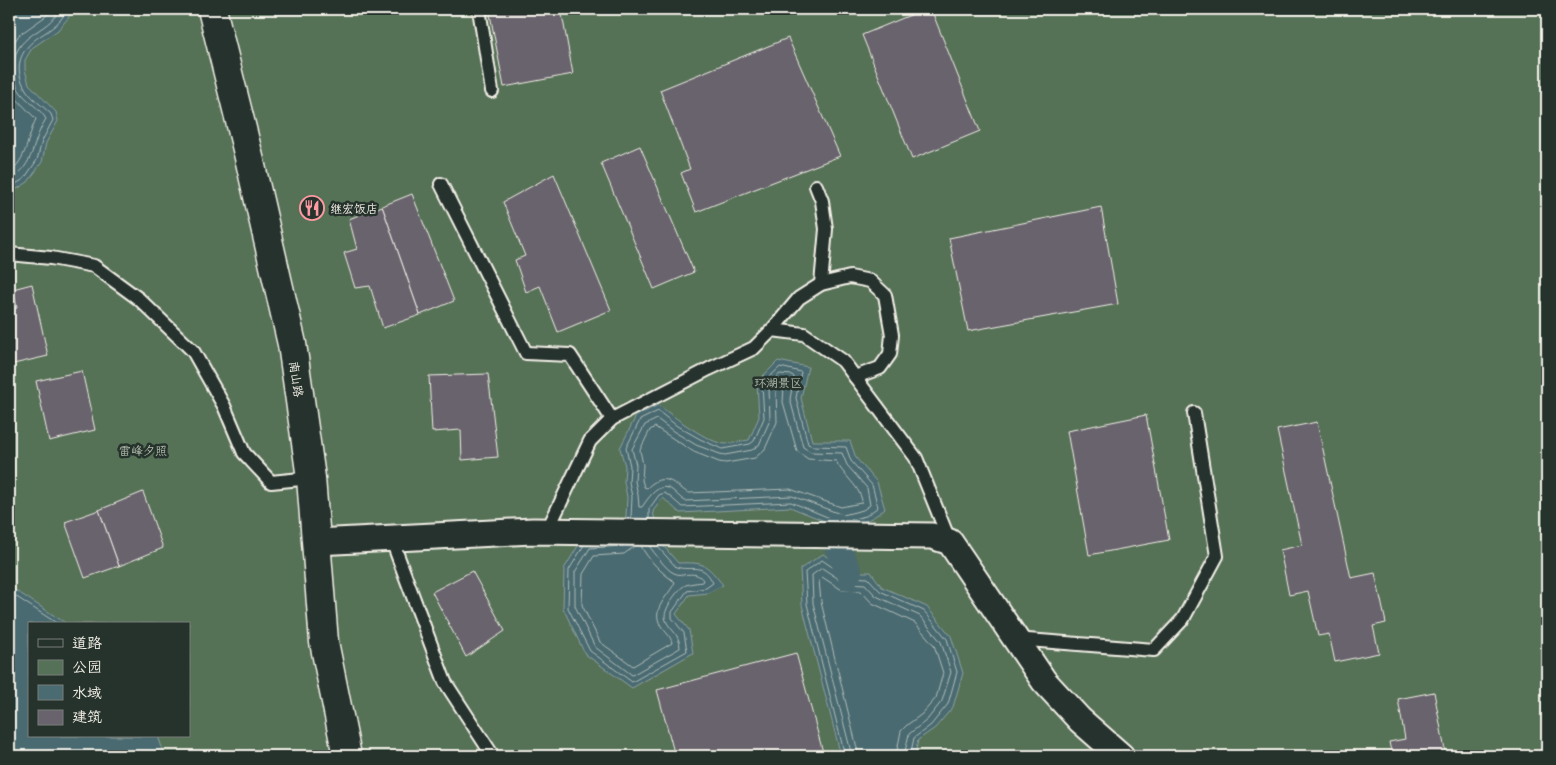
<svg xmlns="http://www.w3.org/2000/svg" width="1556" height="765" viewBox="0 0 1556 765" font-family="'Playpen Sans','LXGW WenKai TC',sans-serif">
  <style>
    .green { fill: #557157; stroke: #a4b1a0; fill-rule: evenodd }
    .water { fill: #4a6b71; stroke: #8ea1a1 }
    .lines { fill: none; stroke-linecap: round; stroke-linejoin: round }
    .shore { stroke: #b0bbb8; stroke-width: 1 }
    .canal { stroke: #4a6b71; stroke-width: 26 }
    .building { fill: #68636d; stroke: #f4f1e8 }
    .lane-casing { stroke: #f4f1e8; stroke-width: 16 }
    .street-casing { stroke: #f4f1e8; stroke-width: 29 }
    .primary-casing { stroke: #f4f1e8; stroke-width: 31 }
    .lane { stroke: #26332d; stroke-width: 12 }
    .street { stroke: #26332d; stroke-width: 25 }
    .primary { stroke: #26332d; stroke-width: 28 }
    .labels { text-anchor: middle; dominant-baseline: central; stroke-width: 5; stroke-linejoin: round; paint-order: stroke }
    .poi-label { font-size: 12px; fill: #f4f1e8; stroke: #26332d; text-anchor: start }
    .street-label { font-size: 12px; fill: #f4f1e8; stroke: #26332d }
    .park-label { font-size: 12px; fill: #b4beae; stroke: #26332d }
  </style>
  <rect width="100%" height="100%" fill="#3a4140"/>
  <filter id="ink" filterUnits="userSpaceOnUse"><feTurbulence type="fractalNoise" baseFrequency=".02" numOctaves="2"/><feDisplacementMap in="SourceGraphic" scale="10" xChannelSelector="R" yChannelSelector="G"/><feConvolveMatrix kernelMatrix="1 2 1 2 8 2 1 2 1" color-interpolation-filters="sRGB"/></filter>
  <g filter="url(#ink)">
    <!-- green -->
    <path class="green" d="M9,9H1547V756H9ZM29,624H189V736H29Z"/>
    <!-- water -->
    <g class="water">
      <path d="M9,9H72L69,17L58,30L32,48L25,60V70L29,84L56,112L58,121L46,143L42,162L28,182L9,194Z"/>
      <path d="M778,361L808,367L801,398L812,441H850L856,458L877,482L885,509C869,521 857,527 837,526L790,507L680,513L663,498L653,511L659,541L678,563C705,562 706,564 723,585L708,593L689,595L676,614L689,630L693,653L632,688L585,654L563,608L564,569L584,536L619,535L626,516L627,497L624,482L625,466L620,448L636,416L658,405C672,415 709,444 726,444C733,443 742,441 749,440L759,417L757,382Z"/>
      <path d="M823,554L849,572H871L882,587L927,607L951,636L963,673L953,707L935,728L918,740L915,756H841L802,605L800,569Z"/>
      <path d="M9,586L67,624H29V736H158L165,756H9Z"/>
    </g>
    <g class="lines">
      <!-- shore -->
      <g class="shore">
        <path d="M9,50L19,35L46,16L52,9"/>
        <path d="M9,83L13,95L36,119C27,137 27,161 9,172"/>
        <path d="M9,181C37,163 30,144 46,119C40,108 26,101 19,90C16,85 14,74 14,68C13,33 48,34 60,9"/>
        <path d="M9,188L24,179L37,160L42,141L53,120L51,114C43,106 29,97 24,86C13,65 22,48 40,36C51,29 62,22 67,9"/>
        <path d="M780,374L792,375L794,377L790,399L803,447L811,452L842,453L847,465L867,488L870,505L863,510L843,515L792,496L685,501C680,498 676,493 672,490C659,481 649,497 642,507H639L638,495L635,481L636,465L632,449L645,425L657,419L673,431L696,445L720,454L725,455L752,450L759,445L770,420L769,387Z"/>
        <path d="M780,385L784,387L783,402L797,451L808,459L836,461C843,476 858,484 862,500L861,503L841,507L790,489L688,493C673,483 664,471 647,488L644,487L642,480L643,465L640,450L650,430L655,427L694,452L719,462L726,463L755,458L765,449L777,422L776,390Z"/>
        <path d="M631,518L632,497L629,482L630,466L626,448L640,420L658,411L677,426L700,439L722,449L750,444L754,441L764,418L762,384L780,367L801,372L796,398L808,444L813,446L846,447L851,461L872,485L878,507L866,516L844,521"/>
        <path d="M649,519V509L659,495L664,493L668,495L682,507L791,502L837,521H842"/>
        <path d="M584,545L569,570L568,608L590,651L632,682L687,651L684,633L672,618V612L687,591L706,588L713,583C703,561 692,572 676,567L657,546"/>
        <path d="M623,546L590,548L575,572V606L595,647L632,675L680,648C680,632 667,629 665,617C664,609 679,587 686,585C691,583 697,583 702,582L703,580C695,569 685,578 674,573C666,570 655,553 649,546"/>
        <path d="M635,546L624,554L594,556L583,574L582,605L600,642L633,666L672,643C671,636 665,632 661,626C650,609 669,596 675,582C663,574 648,560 641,546"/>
        <path d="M9,592L58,624"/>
        <path d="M845,756L807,604L805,572L822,560L847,577L868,578L880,591L924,611L947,639L957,672L948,704L931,725L914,738L910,756"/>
        <path d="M852,756L813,603L812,575L822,568L845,583L865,584L876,596L920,616L941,642L951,672L942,701L927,720L909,734L904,756"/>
        <path d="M859,756L821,602L819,580L822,577L842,590L861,591L872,603L915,623L934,645L943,673L936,698L922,714L907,725L901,731L896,756"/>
      </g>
      <!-- canal -->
      <path class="canal" d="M837,526L838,549L849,572"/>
    </g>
    <!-- building -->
    <g class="building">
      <path d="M489,9H561L573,74L504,87Z"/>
      <path d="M925,9H931L980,131L912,159L862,35Z"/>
      <path d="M788,38L840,156L696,212L681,173L690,169L660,90Z"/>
      <path d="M640,146L694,272L654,289L601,163Z"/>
      <path d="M554,174L611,310L558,332L540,286L526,292L515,260L525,256L503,202Z"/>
      <path d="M412,194L454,301L420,315L382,206Z"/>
      <path d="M382,206L420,315L383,328L370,286L355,288L344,253L357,249L349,219Z"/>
      <path d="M1101,207L1118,304L968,331L949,238Z"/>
      <path d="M32,284L48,356L9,365V310L17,308L13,289Z"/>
      <path d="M82,371L95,430L49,441L36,381Z"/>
      <path d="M488,374L498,457L462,460L461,430L432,432L429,376Z"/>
      <path d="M1146,415L1169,540L1089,555L1067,431Z"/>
      <path d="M1317,422L1351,578L1375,573L1386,623L1373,626L1379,653L1335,662L1329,634L1318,636L1308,591L1289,595L1280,550L1302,545L1277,430Z"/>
      <path d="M143,492L163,548L119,566L99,510Z"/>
      <path d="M99,510L119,566L85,578L65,522Z"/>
      <path d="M472,571L505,631L466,657L432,592Z"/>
      <path d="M796,653L824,756H675L657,690Z"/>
      <path d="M1434,692L1446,756H1392L1389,742L1405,739L1398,699Z"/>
    </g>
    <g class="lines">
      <defs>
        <g id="lane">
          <path d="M479,9L492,91"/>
          <path d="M441,184L526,353L570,355L612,419"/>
          <path d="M816,186L822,201L826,229L821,284"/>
          <path d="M9,254L51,258L94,266L139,299L193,351L224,406L244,453L271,482L311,478"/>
          <path d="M772,330L799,298L821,284L850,277L870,281L885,295L892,335L890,354L880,368L855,377"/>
          <path d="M547,531L590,441L612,419L709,369L754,348L772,330L804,334L843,361L916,458L950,542"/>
          <path d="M391,538L445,682L493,756"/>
          <path d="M1015,639L1154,650L1183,619L1217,556L1194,413"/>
        </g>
        <path id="street" d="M316,542L533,531L932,536L950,542L1044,681L1080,720L1121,756"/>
        <path id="primary" d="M212,9L248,153L292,344L311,478L324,642L347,756"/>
      </defs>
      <!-- lane casing -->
      <use href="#lane" class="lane-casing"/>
      <!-- street casing -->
      <use href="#street" class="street-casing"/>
      <!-- primary casing -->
      <use href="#primary" class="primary-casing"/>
      <!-- lane -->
      <use href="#lane" class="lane"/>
      <!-- street -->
      <use href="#street" class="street"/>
      <!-- primary -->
      <use href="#primary" class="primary"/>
    </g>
  </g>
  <!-- icons -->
  <defs>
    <symbol id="restaurant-ring" viewBox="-11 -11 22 22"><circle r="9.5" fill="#26332d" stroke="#ff9aa2" stroke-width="1.5"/><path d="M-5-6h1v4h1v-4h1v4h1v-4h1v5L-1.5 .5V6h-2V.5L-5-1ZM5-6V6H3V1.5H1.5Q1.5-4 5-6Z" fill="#ff9aa2"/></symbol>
  </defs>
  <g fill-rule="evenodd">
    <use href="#restaurant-ring" x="298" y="194" width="28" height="28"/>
  </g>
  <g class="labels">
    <!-- poi labels -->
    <g class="poi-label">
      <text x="330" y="208">继宏饭店</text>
    </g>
    <!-- street labels -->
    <g class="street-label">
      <text transform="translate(297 379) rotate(82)">南山路</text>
    </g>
    <!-- park labels -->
    <g class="park-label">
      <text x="778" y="382">环湖景区</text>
      <text x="143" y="450">雷峰夕照</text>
    </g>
  </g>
  <!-- margin -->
  <rect width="1556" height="765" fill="none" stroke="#26332d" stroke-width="30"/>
  <rect x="15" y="15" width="1526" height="735" fill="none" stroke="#f4f1e8" stroke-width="2" filter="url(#ink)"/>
  <!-- legend -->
  <rect x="28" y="622" width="162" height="115" fill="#26332d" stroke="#787f78"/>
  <rect x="38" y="639" width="25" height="8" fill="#26332d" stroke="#787f78"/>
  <text x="72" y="648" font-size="15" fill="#f4f1e8">道路</text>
  <rect x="38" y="660" width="25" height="15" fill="#557157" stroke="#787f78"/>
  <text x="72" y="672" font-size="15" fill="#f4f1e8">公园</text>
  <rect x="38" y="685" width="25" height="15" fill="#4a6b71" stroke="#787f78"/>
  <text x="72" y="698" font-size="15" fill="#f4f1e8">水域</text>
  <rect x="38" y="710" width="25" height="15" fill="#68636d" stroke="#787f78"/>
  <text x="72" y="722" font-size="15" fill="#f4f1e8">建筑</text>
</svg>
